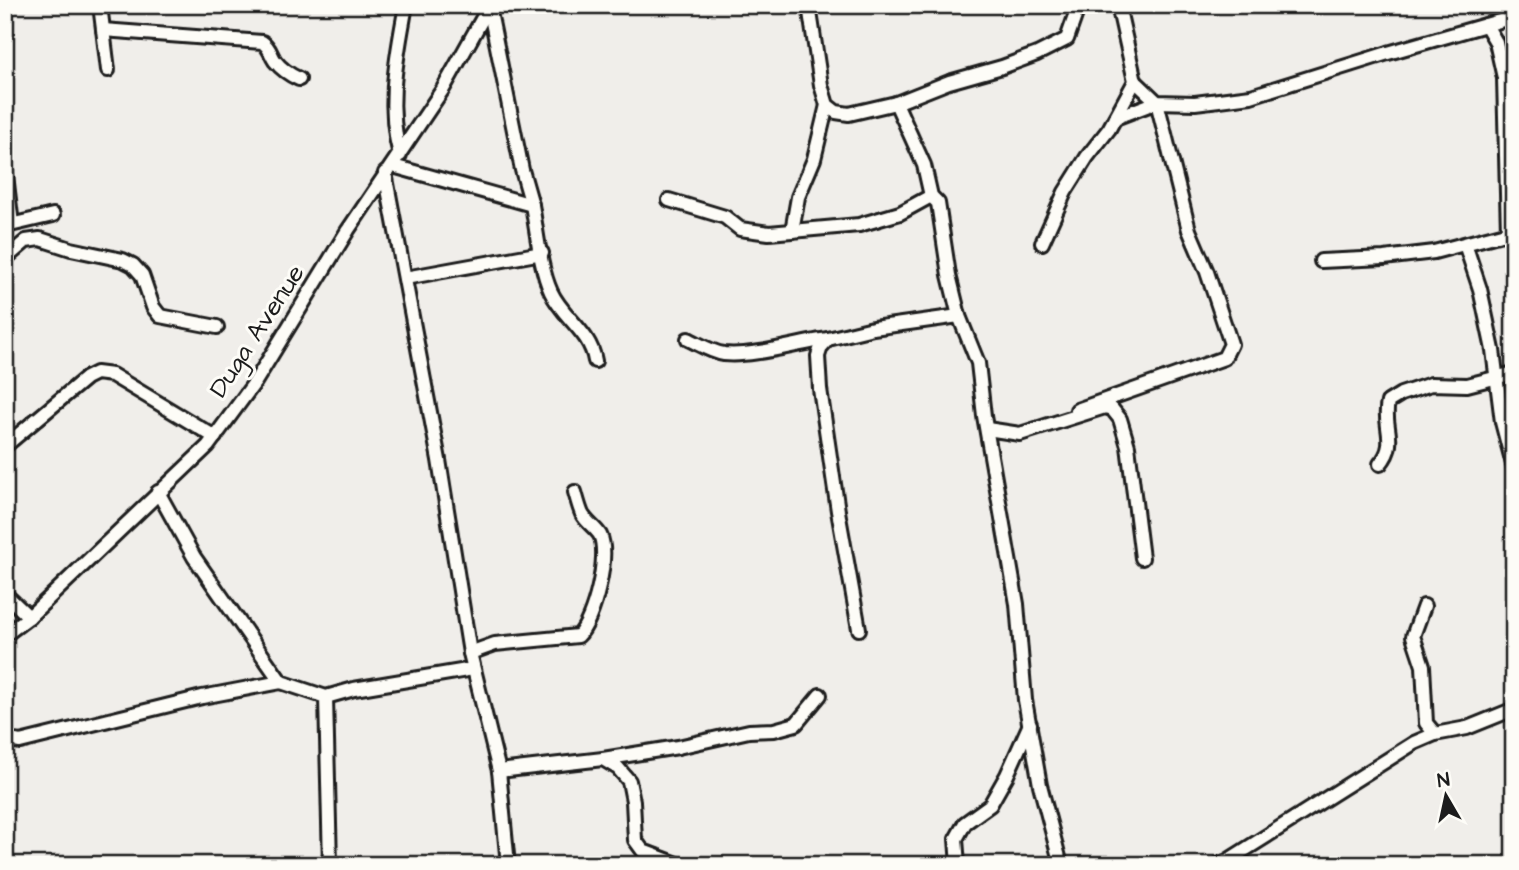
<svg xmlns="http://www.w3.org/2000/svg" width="1519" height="870" viewBox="0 0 1519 870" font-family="'Architects Daughter',sans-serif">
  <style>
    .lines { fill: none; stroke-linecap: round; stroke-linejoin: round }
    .minor-casing { stroke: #1c1c1c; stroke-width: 18 }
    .minor { stroke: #fdfcf7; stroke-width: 12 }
    .labels { text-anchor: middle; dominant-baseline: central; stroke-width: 6; stroke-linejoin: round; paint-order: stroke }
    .street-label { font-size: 26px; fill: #1c1c1c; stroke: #fdfcf7 }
  </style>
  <rect width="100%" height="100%" fill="#f0eeea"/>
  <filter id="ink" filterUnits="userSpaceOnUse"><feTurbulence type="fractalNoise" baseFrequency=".0143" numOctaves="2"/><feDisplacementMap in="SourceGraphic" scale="14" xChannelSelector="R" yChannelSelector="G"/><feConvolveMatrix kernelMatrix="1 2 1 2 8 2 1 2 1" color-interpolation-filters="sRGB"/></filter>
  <g filter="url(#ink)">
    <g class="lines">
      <defs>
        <g id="minor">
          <path d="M100,5L108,70"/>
          <path d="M1501,5L1510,18H1514"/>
          <path d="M489,7L522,170L532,205"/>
          <path d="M810,12L821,85L827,105L836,112L849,114L896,103L949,82L1002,67L1037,54L1067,39L1079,5"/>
          <path d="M1486,25L1496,42L1504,78L1508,232"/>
          <path d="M103,30L262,42C270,47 270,54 275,61C282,70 290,75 299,79"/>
          <path d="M1135,81L1157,102L1195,103L1251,96L1388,53L1510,18"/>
          <path d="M896,103L924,165L931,196L938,203L949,275L959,316L978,363L984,416L1017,604L1025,700L1040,785L1061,865"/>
          <path d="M400,155C386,104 397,56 406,5"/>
          <path d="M393,166L532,205C537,232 540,268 551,292C563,318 590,331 595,361"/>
          <path d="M5,167L12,224"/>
          <path d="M385,173L439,460L470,653L499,771L508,865"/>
          <path d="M669,200L725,217L740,229L769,233L859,225L900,213L931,196"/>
          <path d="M6,226L53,215"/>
          <path d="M792,231L798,197L814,159L827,105"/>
          <path d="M1042,243L1065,192L1087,157L1109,129L1135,81L1118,5"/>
          <path d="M1465,244L1480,289L1493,350L1502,422L1514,468"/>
          <path d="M5,259L26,241L40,239L71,249L123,260L133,265L142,275L153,307L160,316L217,327"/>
          <path d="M1321,261L1384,258L1434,252L1513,231"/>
          <path d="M405,278L542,253"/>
          <path d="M688,339C699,344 711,352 724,354C754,357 797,343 828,339"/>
          <path d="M1077,410L1224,358L1231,344L1207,272L1189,230L1157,102L1115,118"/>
          <path d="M987,429L1020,434L1105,407L1112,409L1120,419L1128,446L1142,558"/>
          <path d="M5,446L86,378L96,373L112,375L215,437"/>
          <path d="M1380,464C1399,442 1382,426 1388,402L1401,394L1431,384L1467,385L1514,373"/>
          <path d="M158,492L194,557L281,682L326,697L354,689L473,669"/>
          <path d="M5,594L29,617"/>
          <path d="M1424,606L1413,636L1423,666L1426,723L1435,734"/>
          <path d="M859,629L838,511L820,389L818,356L821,347L828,339L873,328L959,316"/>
          <path d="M5,635L29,617L208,446L255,382L348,230L443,89L490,5"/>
          <path d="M470,653L495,644L578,636C594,621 610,555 600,535C595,527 586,522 582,514C579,507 577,499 575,492"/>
          <path d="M326,697L330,865"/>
          <path d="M5,739L20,742L202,697L281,682"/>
          <path d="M603,759L678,747L749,731L774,730L796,724L820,695"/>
          <path d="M499,771L603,759L618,768L629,781L633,801L635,840L643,851L680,865"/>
          <path d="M958,865L956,839L965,823L990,805L1007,775L1030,724"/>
          <path d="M1217,865L1227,861L1414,743L1435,734L1467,728L1514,709"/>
        </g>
      </defs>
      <!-- minor casing -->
      <use href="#minor" class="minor-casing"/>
      <!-- minor -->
      <use href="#minor" class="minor"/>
    </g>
  </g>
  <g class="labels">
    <!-- street labels -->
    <g class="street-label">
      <text transform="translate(257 331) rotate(-57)">Duga Avenue</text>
    </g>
  </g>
  <!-- margin -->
  <rect width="1519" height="870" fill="none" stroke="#fdfcf7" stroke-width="28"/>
  <rect x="14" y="14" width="1491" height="842" fill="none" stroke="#1c1c1c" stroke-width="2.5" filter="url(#ink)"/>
  <!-- north arrow -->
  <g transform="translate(1446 796) rotate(351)" stroke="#fdfcf7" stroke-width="5" paint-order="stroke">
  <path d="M0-5L12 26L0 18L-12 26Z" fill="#1c1c1c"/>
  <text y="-10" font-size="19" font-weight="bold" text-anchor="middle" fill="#1c1c1c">N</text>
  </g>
</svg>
